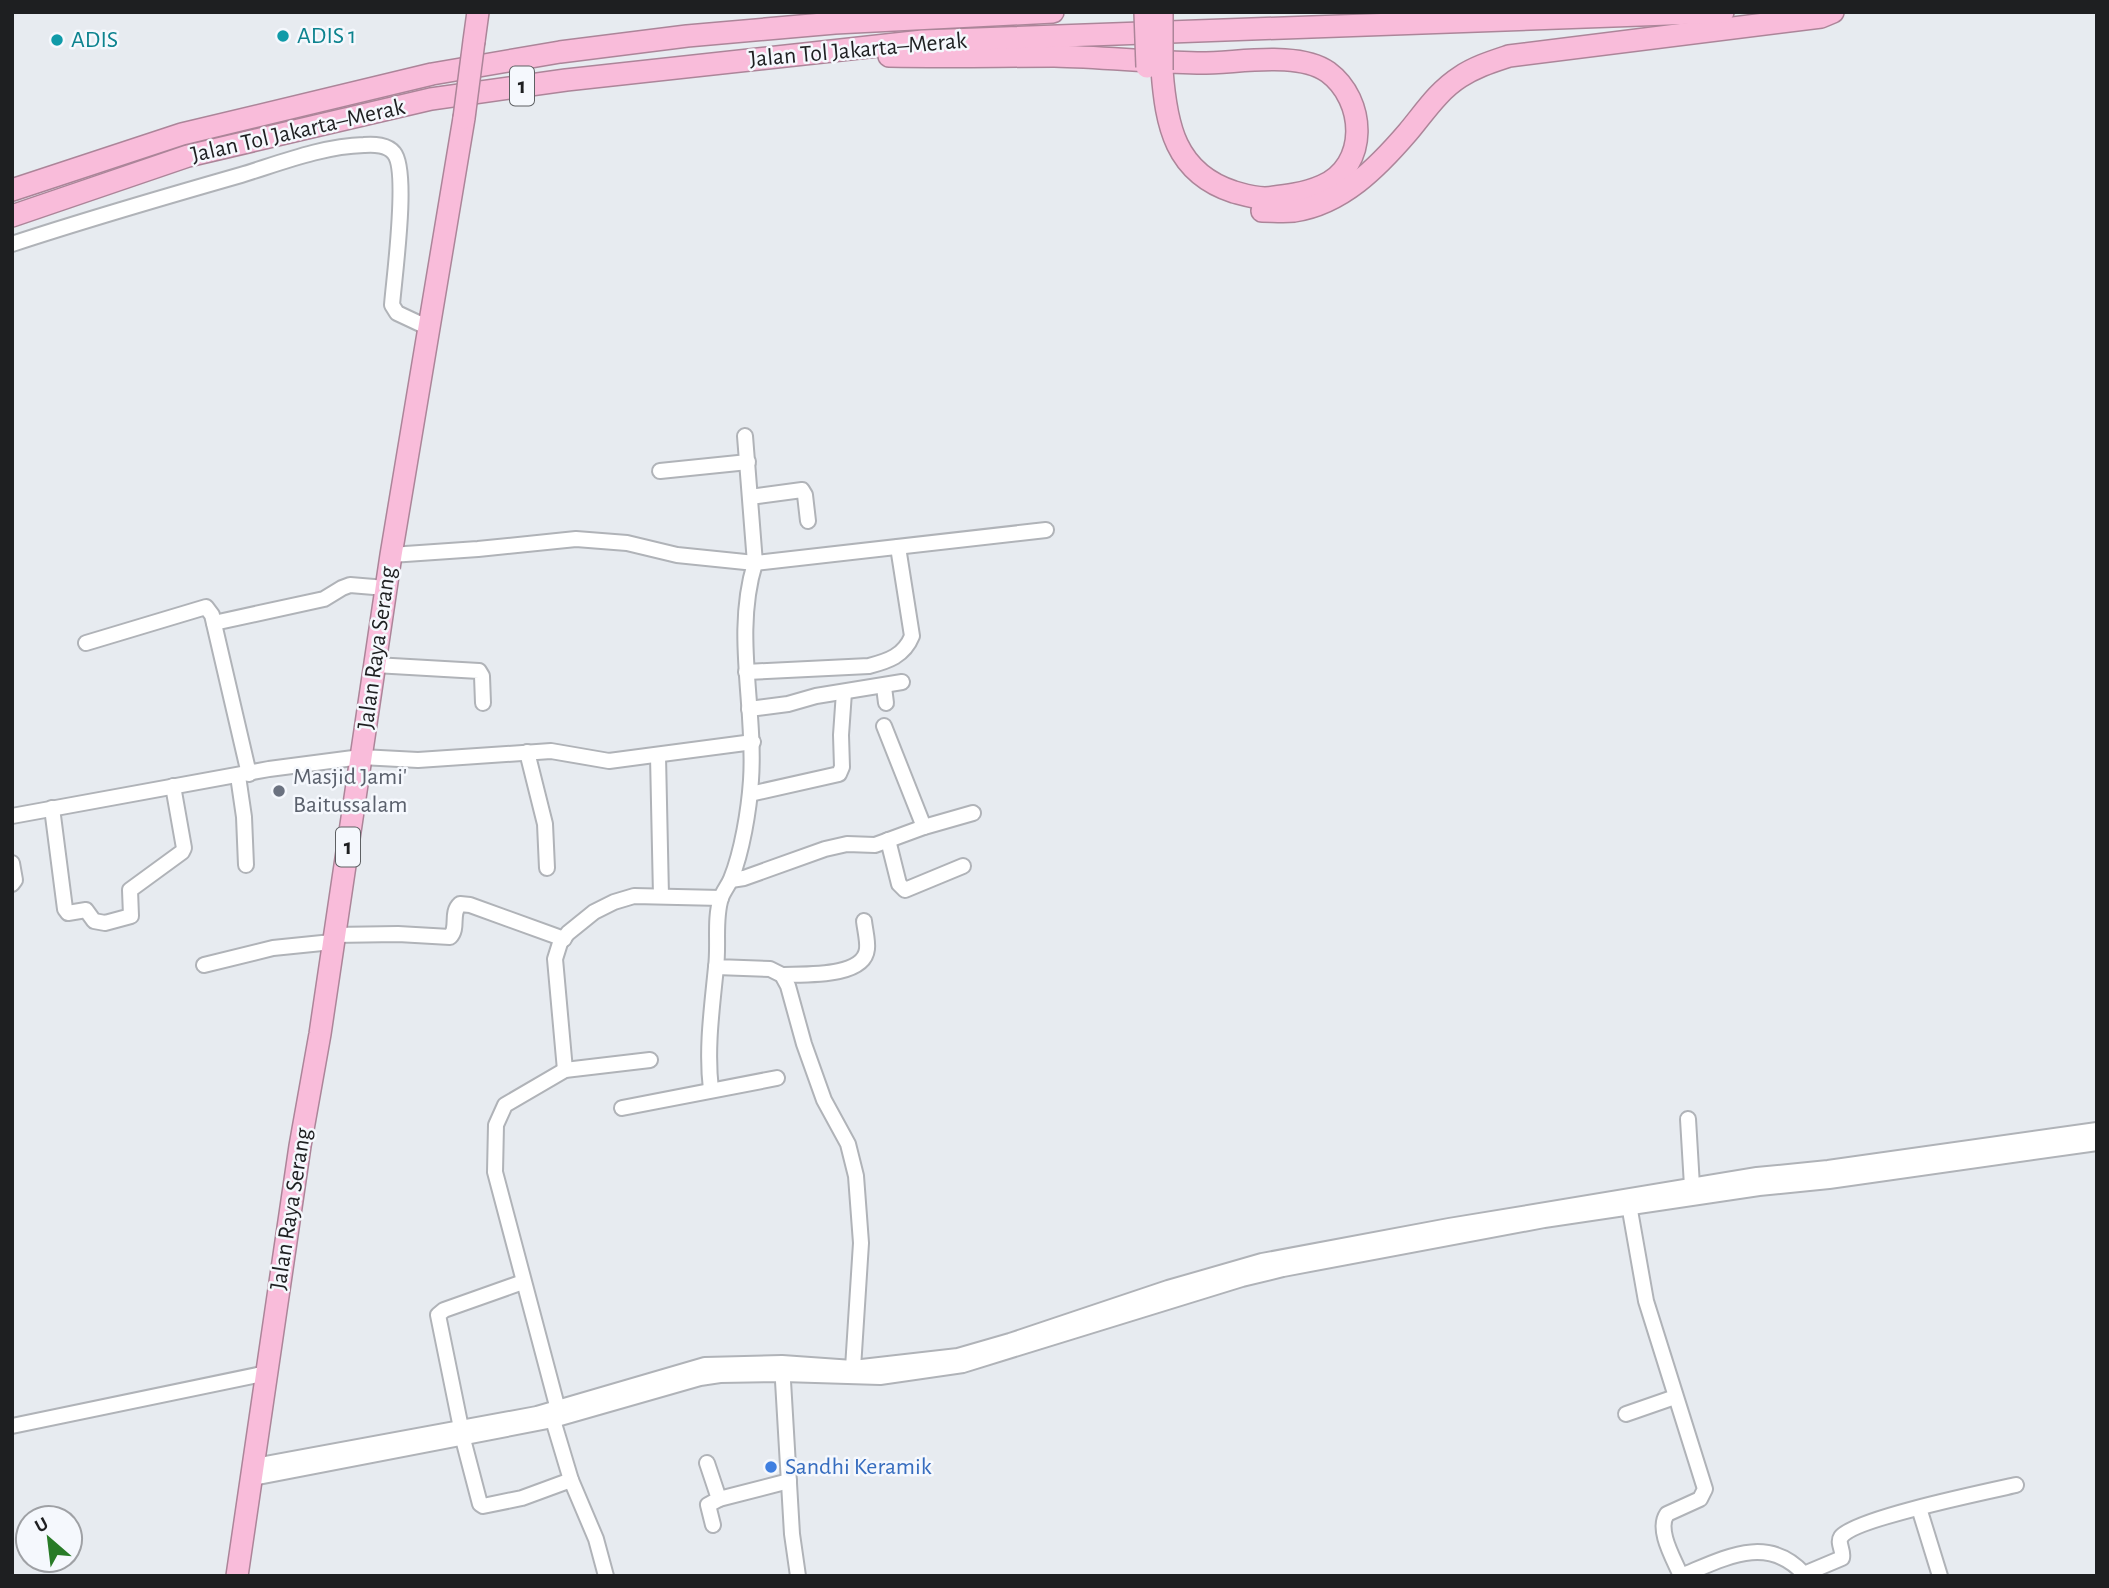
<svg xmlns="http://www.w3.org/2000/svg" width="2109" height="1588" viewBox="0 0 2109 1588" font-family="'Alegreya Sans',sans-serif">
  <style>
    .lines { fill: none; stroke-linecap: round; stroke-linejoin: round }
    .minor-casing { stroke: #b0b3b8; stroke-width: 18 }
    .highway-casing { stroke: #ac8599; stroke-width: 24 }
    .minor { stroke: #fff; stroke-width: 14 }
    .highway { stroke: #f9bcda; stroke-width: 21 }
    .highway-bridge-casing { stroke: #ac8599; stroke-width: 24; stroke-linecap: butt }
    .highway-bridge { stroke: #f9bcda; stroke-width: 21 }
    .culture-dot { fill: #0f9aa8; stroke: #f5f8fd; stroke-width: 2.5 }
    .worship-dot { fill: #6b7280; stroke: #f5f8fd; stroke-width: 2.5 }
    .shop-dot { fill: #3f7fe0; stroke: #f5f8fd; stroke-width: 2.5 }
    .labels { text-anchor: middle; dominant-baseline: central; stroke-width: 5; stroke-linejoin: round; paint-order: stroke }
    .shield { fill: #f5f8fd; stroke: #5e6063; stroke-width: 2 }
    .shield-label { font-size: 23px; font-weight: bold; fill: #1e1f21 }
    .culture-label { font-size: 24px; fill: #0d838f; stroke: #f5f8fd; text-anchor: start }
    .street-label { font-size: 24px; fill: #1e1f21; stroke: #f5f8fd }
    .worship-label { font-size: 24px; fill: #5b616d; stroke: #f5f8fd; text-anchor: start }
    .shop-label { font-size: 24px; fill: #366cbe; stroke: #f5f8fd; text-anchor: start }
  </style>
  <rect width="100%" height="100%" fill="#e7ebf0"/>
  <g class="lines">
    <defs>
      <g id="minor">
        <path d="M12,244C88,219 164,197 241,175C280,163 323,146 364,145C374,144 388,145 394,153C409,171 394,278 392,305L397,313L429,328"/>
        <path d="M745,436L755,563C733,634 756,708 751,780C749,810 742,852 731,879C728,886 723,892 721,898C714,919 719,946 716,967L770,969L782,975L788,986L804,1044L824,1100L848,1144L856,1176L861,1243L853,1368"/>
        <path d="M660,471L748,462"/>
        <path d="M750,497L802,490L805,495L808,521"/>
        <path d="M391,555L478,549L576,539L627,543L677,555L755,563L1046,530"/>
        <path d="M214,623L324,599L342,588L350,585L386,588"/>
        <path d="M86,643L206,607L212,615L249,774"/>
        <path d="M375,665L479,671L482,676L483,703"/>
        <path d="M746,672L869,666C888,661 904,656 912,636L898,547"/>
        <path d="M884,687L886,703"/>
        <path d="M749,709L788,704L816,696L902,682"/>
        <path d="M884,726L924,827"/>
        <path d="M527,752L545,824L547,868"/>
        <path d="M658,756L661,896"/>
        <path d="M238,776L244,817L246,865"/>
        <path d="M750,794L839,774L842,767L841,735L844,692"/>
        <path d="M52,808L65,909L68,913L86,910L94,921L105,923L131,916L130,890L182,852L184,848L173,786"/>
        <path d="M12,816L269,769L361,757L418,760L551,751L609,761L753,742"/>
        <path d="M888,840L899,884L905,890L963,866"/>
        <path d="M12,863L15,880L12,884"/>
        <path d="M731,880L744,878L825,849L847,844L875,845L924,827L973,813"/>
        <path d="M333,935L398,934L450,937C459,928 450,913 460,904L470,905L564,939"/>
        <path d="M204,965L273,948L332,942"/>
        <path d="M782,975C803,974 864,978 867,949C868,941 865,930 864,921"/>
        <path d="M565,1070L555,959L560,943L568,933L594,912L614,902L634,896L721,898"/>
        <path d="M711,1090C706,1049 712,1008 716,967"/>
        <path d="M622,1108L777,1078"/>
        <path d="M1688,1119L1692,1186"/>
        <path d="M1628,1199L1646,1301L1705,1489L1700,1499L1667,1514C1656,1530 1674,1559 1681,1576"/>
        <path d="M782,1364L792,1534L798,1576"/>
        <path d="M1626,1414L1675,1397"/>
        <path d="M560,1417L495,1172L496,1125L505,1105L565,1070L650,1060"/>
        <path d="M553,1420L571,1480L596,1539L606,1576"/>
        <path d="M12,1426L267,1373"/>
        <path d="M461,1428L438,1315L444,1310L523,1282"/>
        <path d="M463,1439L480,1504L483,1506L522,1498L571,1480"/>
        <path d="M707,1463L719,1499L708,1505L713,1525"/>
        <path d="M255,1466L537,1414L705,1365L782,1363L853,1368L958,1356L1010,1341L1168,1288L1262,1261L1449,1226L1757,1175L1828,1168L2097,1130"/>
        <path d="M253,1478L553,1420L700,1378L720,1375L783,1374L880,1377L963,1365L1242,1279L1283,1269L1544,1220L1759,1188L1829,1181L2097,1143"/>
        <path d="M719,1499L789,1481"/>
        <path d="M1919,1508L1940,1576"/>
        <path d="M1681,1576C1723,1559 1767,1533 1804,1574L1842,1558C1844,1551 1837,1543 1841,1537C1853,1519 1989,1491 2016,1485"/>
      </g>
      <g id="highway">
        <path d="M474,41L478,12"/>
        <path d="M889,56C944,57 999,56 1054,56C1102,57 1149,62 1197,63C1234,64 1297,50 1328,72C1366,100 1369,166 1322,186C1304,194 1284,196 1265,198C1254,198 1245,195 1234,192C1175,173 1166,125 1162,70"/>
        <path d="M12,190L182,134L432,74L560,52L687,36L835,23L1053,12"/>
        <path d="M1262,211C1272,211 1284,212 1294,211C1342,204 1378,167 1408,132C1424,113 1438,91 1460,77C1475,67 1491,62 1509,56L1821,17L1833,12"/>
        <path d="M12,216L188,156L431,99L566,80L923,41L1723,12"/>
        <path d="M237,1576L300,1146L320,1034L391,555L464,118"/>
      </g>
    </defs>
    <!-- minor casing -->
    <use href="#minor" class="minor-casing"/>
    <!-- highway casing -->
    <use href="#highway" class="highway-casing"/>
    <!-- minor -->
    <use href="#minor" class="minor"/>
    <!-- highway -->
    <use href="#highway" class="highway"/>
    <defs>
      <g id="highway-bridge">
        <path d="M1145,12L1147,67"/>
        <path d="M1162,70V12"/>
        <path d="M464,118L474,41"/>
      </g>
    </defs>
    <!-- highway-bridge casing -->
    <use href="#highway-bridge" class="highway-bridge-casing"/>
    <!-- highway-bridge -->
    <use href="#highway-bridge" class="highway-bridge"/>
  </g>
  <!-- markers -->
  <g class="culture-dot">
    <circle cx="283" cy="36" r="7"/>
    <circle cx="57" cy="40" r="7"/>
  </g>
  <circle class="worship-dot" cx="279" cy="791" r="7"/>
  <circle class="shop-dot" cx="771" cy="1467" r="7"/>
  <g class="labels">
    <!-- shield labels -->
    <g class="shield">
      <rect x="510" y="66.5" width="24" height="39" rx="5"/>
      <rect x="336" y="827.5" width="24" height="39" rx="5"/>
    </g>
    <g class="shield-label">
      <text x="522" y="86">1</text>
      <text x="348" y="847">1</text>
    </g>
    <!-- culture labels -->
    <g class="culture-label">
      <text x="297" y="36">ADIS 1</text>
      <text x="71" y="40">ADIS</text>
    </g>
    <!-- street labels -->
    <g class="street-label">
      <text transform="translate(858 50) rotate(-5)">Jalan Tol Jakarta–Merak</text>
      <text transform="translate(298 131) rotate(-13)">Jalan Tol Jakarta–Merak</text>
      <text transform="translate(377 648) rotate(-82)">Jalan Raya Serang</text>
      <text transform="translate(291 1209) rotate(-81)">Jalan Raya Serang</text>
    </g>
    <!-- worship labels -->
    <g class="worship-label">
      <text x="293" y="777">Masjid Jami'<tspan x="293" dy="28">Baitussalam</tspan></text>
    </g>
    <!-- shop labels -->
    <g class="shop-label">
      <text x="785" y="1467">Sandhi Keramik</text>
    </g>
  </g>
  <!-- border -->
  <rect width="2109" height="1588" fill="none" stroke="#1e1f21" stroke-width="28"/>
  <!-- north arrow -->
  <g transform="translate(49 1539) rotate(332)"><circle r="33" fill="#f5f8fd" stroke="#9fa1a5" stroke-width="2"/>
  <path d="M0-5L12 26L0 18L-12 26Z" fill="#287b27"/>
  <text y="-10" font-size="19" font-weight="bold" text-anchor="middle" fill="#1e1f21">U</text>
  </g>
</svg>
